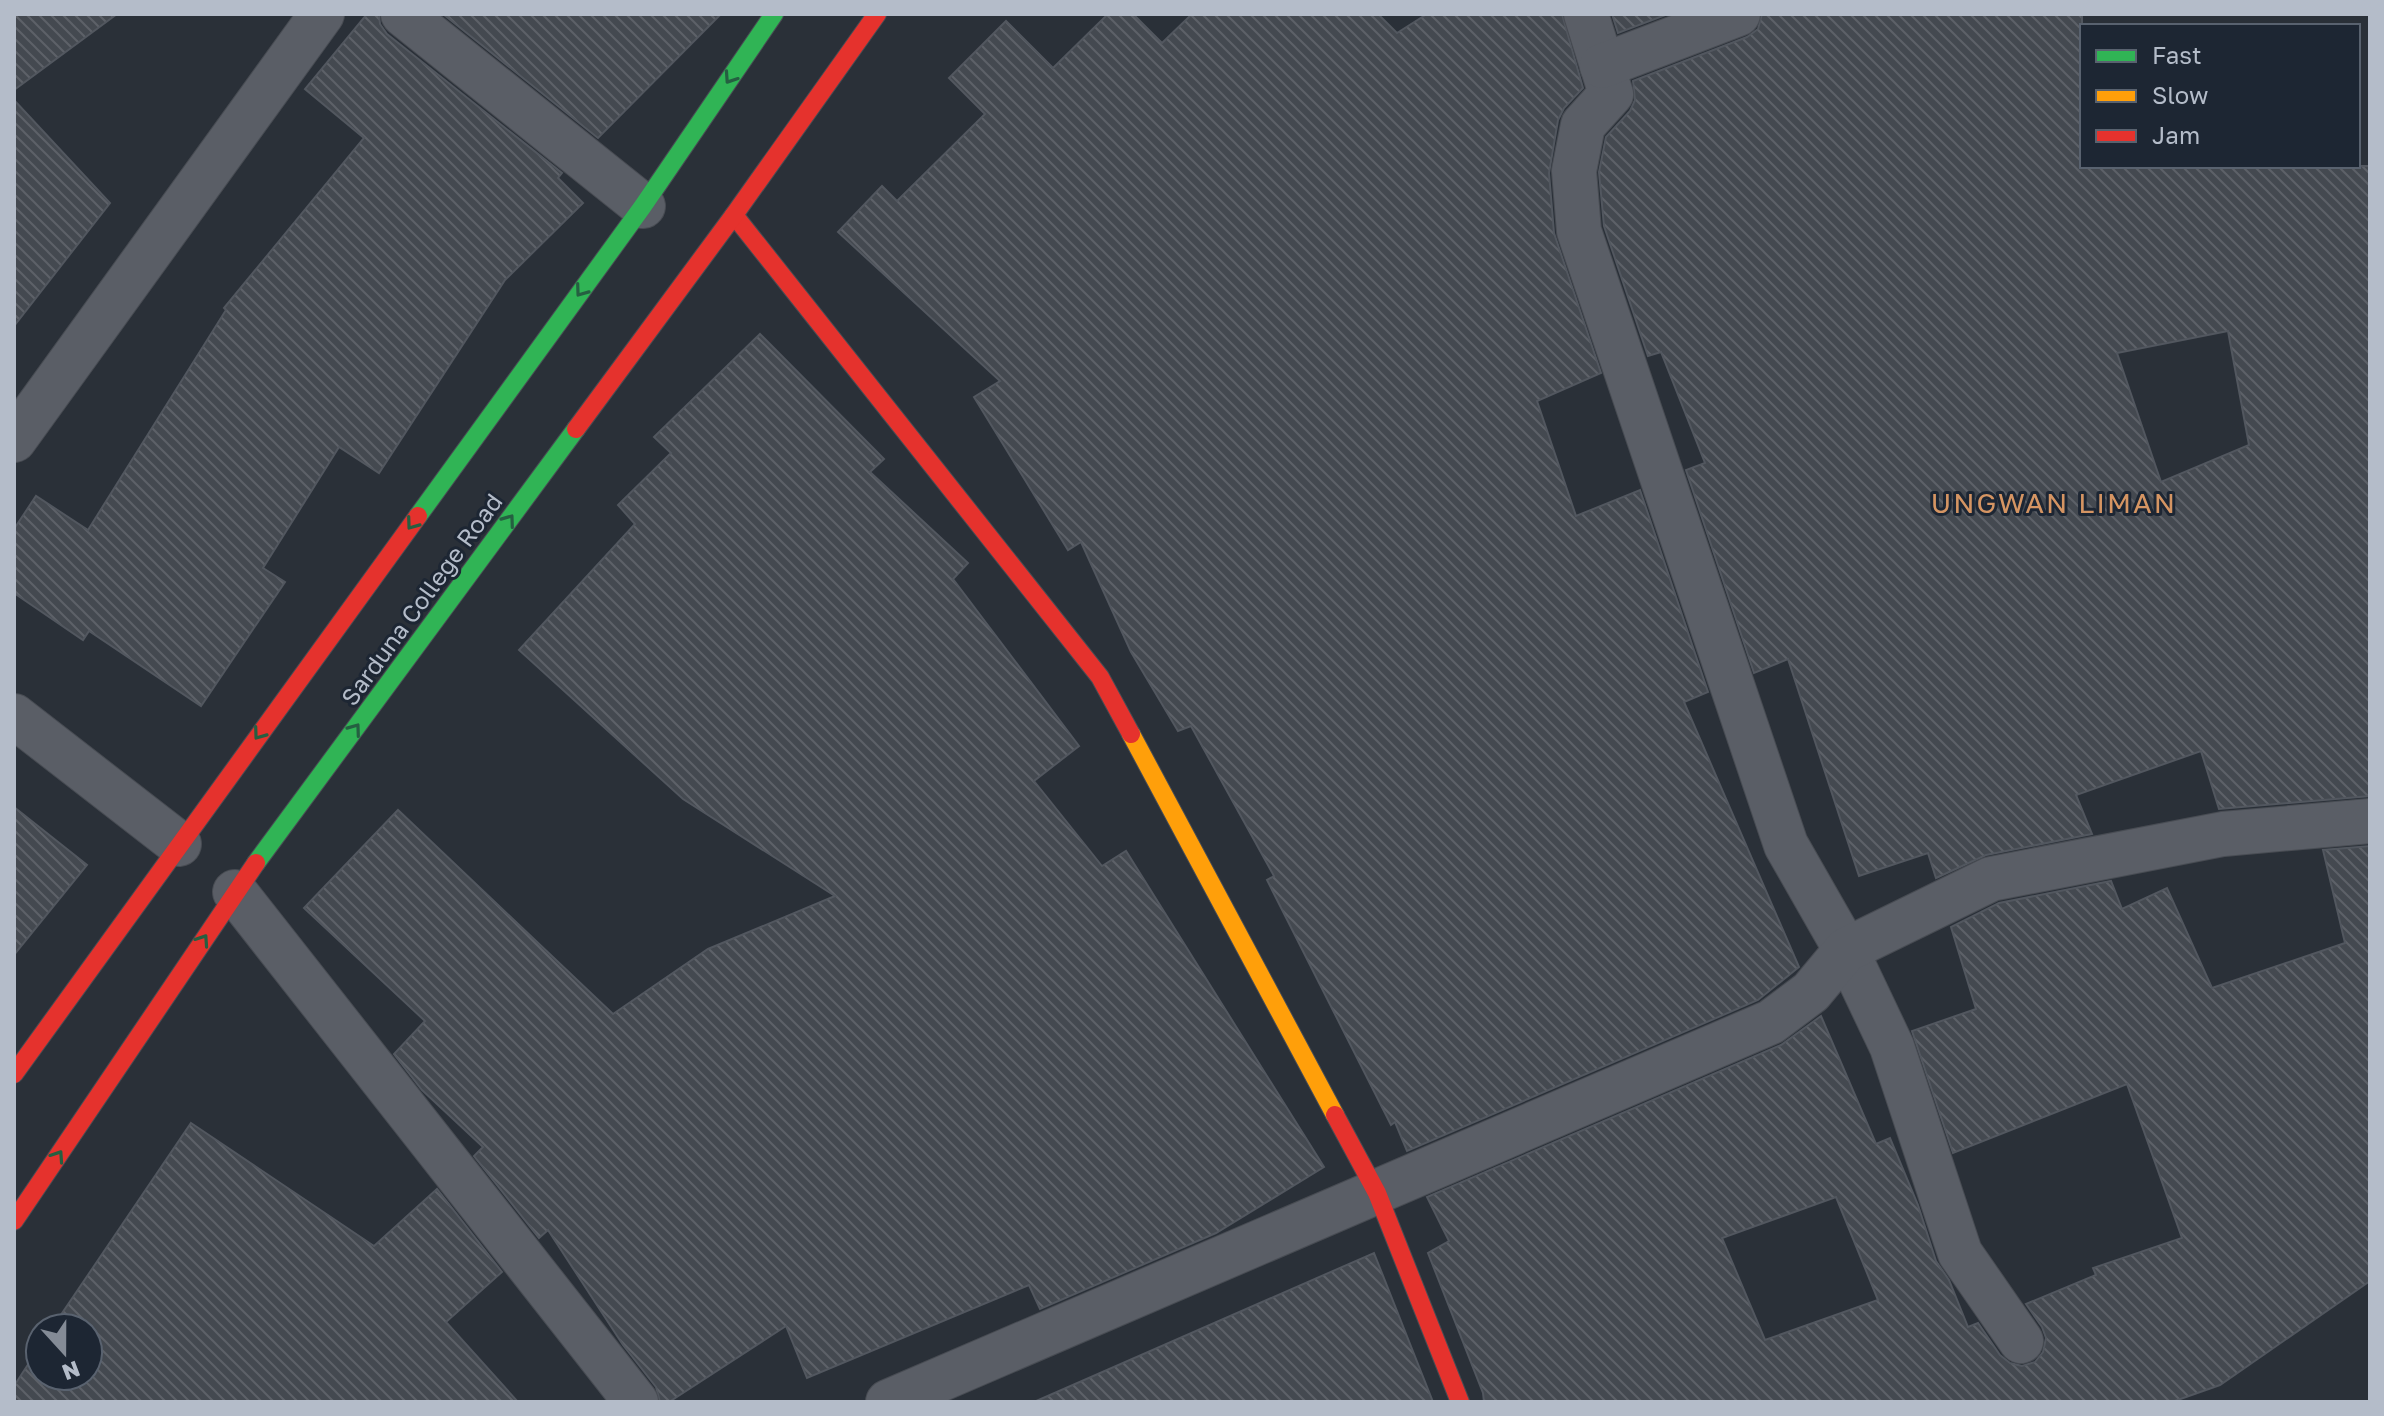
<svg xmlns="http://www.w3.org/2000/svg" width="2384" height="1416" viewBox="0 0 2384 1416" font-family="'Golos Text',sans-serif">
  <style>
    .building { fill: url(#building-back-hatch); stroke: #52575f; stroke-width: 2; fill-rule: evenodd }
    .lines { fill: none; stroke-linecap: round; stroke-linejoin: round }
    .street-casing { stroke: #484c53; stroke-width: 46 }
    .fast-casing { stroke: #484c53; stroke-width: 20 }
    .slow-casing { stroke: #484c53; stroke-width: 20 }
    .jam-casing { stroke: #484c53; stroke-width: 20 }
    .street { stroke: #5a5e66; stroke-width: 44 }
    .fast { stroke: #30b455; stroke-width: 18 }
    .slow { stroke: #ff9f0a; stroke-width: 18 }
    .jam { stroke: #e5322d; stroke-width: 18 }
    .oneway { stroke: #255f41 }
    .labels { text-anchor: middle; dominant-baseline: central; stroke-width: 6; stroke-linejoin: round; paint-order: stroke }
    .street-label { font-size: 24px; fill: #b4bcc9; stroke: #1d2633 }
    .quarter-label { font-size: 28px; letter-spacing: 2px; fill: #d59563; stroke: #1d2633 }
  </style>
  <defs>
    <pattern id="building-back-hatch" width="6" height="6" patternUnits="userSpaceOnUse" patternTransform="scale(2)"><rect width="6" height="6" fill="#444950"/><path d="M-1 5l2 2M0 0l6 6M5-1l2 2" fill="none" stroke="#5d6168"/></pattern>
  </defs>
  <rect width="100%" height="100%" fill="#2a3038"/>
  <!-- building -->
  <g class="building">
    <path d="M14,14H117L14,90Z"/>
    <path d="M367,14H379L380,24L387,34L562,173L558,178L583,203L505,280L379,473L339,447L263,568L285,582L201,706L89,631L83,640L14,593V529L36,496L88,530L226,310L224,308L364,138L305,89Z"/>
    <path d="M443,14H721L598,138Z"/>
    <path d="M1108,14H1133L1162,43L1192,14H1378L1397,33L1427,14H1562L1583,88L1564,108L1558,120L1549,173L1554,233L1601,373L1537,401L1576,516L1640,490L1708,692L1684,702L1799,967L1758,1000L1407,1151L1395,1122L1391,1125L1267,880L1274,876L1191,726L1178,731L1131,652L1081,542L1068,550L974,397L1000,381L838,232L882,186L897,201L985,114L949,78L1006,21L1053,68Z"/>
    <path d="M1612,14H1668L1618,33Z"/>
    <path d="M1762,14H2082V166H2370V796L2219,809L2201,751L2076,795L2092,834L1986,855L1936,878L1928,853L1859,876L1788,659L1754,673L1686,470L1705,463L1661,352L1648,356L1604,226L1599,172L1606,137L1630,111L1635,100L1633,81L1747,37L1758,29ZM2228,331L2249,445L2161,482L2117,353Z"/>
    <path d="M14,100L110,203L14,326Z"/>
    <path d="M760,334L884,459L870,472L968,563L953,579L1079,746L1034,781L1102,866L1126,851L1324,1167L1216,1233L1040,1309L1029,1285L807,1378L786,1326L669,1402H660L656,1387L623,1345L548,1230L539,1238L474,1156L483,1147L422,1090L394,1054L425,1021L304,908L398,810L613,1014L708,949L835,896L683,799L519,650L635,524L618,505L671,453L654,437Z"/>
    <path d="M14,807L87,865L14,955Z"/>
    <path d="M2370,846V1281L2220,1385L2172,1402H1484L1483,1393L1428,1253L1449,1241L1427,1197L1781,1045L1821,1016L1876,1144L1890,1138L1918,1205L1936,1261L1949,1280L1968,1327L1978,1323L2000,1355L2010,1363L2022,1366L2035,1362L2043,1352L2046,1338L2042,1327L2026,1304L2096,1275L2093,1268L2182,1238L2127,1084L1953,1153L1912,1031L1976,1009L1951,927L1999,903L2111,881L2122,909L2167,888L2212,988L2345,943L2323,850ZM1836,1197L1878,1300L1765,1340L1722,1238Z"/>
    <path d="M191,1123L374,1246L437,1189L502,1272L446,1322L518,1402H14V1386L40,1346V1376H88V1328H52Z"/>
    <path d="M1374,1253L1433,1402H1034Z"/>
  </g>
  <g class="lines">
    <defs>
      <g id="street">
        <path d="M403,14L643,206"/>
        <path d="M1586,14L1611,94L1583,125L1574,171L1579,231L1786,845L1846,950L1892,1047L1960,1253L2021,1341"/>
        <path d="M1602,66L1738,14"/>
        <path d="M14,440L322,14"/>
        <path d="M14,716L179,844"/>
        <path d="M235,892L636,1402"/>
        <path d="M888,1402L1771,1022L1811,992L1846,950L1991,879L2223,834L2370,821"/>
      </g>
      <g id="fast">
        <path d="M418,516L643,206L774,14"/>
        <path d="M256,863L576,429"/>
      </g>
      <path id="slow" d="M1131,734L1335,1115"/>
      <g id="jam">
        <path d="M734,215L1100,677L1131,734"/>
        <path d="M576,429L734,215L877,14"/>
        <path d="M14,1074L418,516"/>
        <path d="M1335,1115L1377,1193L1460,1402"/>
        <path d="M14,1221L256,863"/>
      </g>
    </defs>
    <!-- street casing -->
    <use href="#street" class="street-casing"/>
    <!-- fast casing -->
    <use href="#fast" class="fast-casing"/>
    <!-- slow casing -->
    <use href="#slow" class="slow-casing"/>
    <!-- jam casing -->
    <use href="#jam" class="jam-casing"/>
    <!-- street -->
    <use href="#street" class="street"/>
    <!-- fast -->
    <use href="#fast" class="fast"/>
    <!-- slow -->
    <use href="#slow" class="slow"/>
    <!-- jam -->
    <use href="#jam" class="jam"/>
  </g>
  <!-- one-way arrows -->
  <defs><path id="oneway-chevron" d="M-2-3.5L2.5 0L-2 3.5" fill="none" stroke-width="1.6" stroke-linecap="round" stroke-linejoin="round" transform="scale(2)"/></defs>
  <g class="oneway">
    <use href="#oneway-chevron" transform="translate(730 78) rotate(124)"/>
    <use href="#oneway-chevron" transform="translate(581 291) rotate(126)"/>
    <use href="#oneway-chevron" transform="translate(509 520) rotate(-54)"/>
    <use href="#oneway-chevron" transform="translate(412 524) rotate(126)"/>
    <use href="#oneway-chevron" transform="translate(355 729) rotate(-54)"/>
    <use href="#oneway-chevron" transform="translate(259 734) rotate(126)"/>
    <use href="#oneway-chevron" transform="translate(203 940) rotate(-56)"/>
    <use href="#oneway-chevron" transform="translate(58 1156) rotate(-56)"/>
  </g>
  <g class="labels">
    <!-- street labels -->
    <g class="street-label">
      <text transform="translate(421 599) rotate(-54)">Sarduna College Road</text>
    </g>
    <!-- quarter labels -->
    <g class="quarter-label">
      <text x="2054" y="502">UNGWAN LIMAN</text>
    </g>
  </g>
  <!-- border -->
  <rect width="2384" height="1416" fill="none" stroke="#b4bcc9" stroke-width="32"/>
  <!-- legend -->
  <rect x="2080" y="24" width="280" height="144" fill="#1d2633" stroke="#59626f" stroke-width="2"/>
  <rect x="2096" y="50" width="40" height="12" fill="#30b455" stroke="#59626f" stroke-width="2"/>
  <text x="2152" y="64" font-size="24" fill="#b4bcc9">Fast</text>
  <rect x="2096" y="90" width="40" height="12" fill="#ff9f0a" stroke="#59626f" stroke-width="2"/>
  <text x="2152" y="104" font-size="24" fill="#b4bcc9">Slow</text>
  <rect x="2096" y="130" width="40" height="12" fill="#e5322d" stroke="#59626f" stroke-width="2"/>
  <text x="2152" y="144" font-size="24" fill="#b4bcc9">Jam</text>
  <!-- north arrow -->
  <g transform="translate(64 1352) rotate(159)"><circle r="38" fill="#1d2633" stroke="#59626f" stroke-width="2"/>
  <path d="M0-6L14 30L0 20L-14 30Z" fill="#848b96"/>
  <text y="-12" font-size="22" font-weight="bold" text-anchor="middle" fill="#b4bcc9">N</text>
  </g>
</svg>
